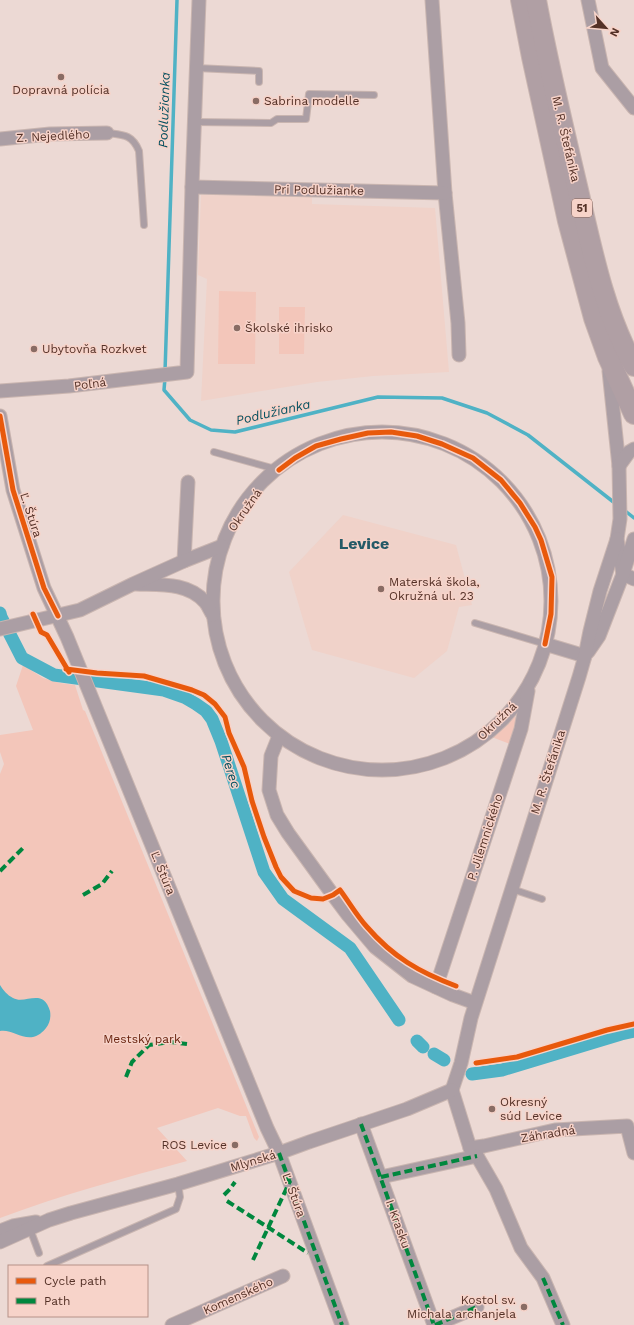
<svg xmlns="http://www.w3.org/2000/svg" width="634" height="1325" viewBox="0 0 634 1325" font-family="'Work Sans',sans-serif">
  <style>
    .built { fill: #f0d2c9 }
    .green { fill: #f3c6ba }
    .water { fill: #4fb2c5 }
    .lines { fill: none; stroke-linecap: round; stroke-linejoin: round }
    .stream { stroke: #4fb2c5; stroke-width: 3.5 }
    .canal { stroke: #4fb2c5; stroke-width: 13 }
    .lane-casing { stroke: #c9b5b0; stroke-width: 8 }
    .street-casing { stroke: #c9b5b0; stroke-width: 15 }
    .primary-casing { stroke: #c9b5b0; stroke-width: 22 }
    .lane { stroke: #ab9ea4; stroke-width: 6 }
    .street { stroke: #ab9ea4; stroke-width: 13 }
    .primary { stroke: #b09fa4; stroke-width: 20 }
    .quiet { stroke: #00873e; stroke-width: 4; stroke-dasharray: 8 4; stroke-linecap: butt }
    .cycleway-casing { stroke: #f7d3c9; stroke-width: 8 }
    .cycleway { stroke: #e8590c; stroke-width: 5 }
    .poi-dot { fill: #896c64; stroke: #f7d3c9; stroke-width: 1.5 }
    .labels { text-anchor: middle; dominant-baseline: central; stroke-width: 3; stroke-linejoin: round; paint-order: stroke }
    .shield { fill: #f7d3c9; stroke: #856258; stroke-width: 1 }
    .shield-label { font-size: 11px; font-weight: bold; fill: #543127 }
    .poi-label { font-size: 12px; fill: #543127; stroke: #f7d3c9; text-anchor: start }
    .street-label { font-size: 12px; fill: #543127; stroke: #f7d3c9 }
    .park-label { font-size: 12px; fill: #69230f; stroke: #f7d3c9 }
    .water-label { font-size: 13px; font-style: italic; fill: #024f5f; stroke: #f7d3c9 }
    .district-label { font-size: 16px; font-weight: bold; fill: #255a67; stroke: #f7d3c9 }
  </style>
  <rect width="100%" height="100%" fill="#ecd9d4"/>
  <!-- built -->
  <g class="built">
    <path d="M201,195L312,196V204L435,208L449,372L373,376L317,382L201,401L207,279L198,275Z"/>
    <path d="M343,515L456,545L472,605L459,607L447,651L414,678L312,650L289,572Z"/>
  </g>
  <!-- green -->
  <g class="green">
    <path d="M219,291L256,292L255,364H218Z"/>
    <path d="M279,307H305L304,354H279Z"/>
    <path d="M23,665L43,678L60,683L75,685L83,710L85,711L259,1137L257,1141L254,1138L246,1116H240L218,1108L157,1128L187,1161C124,1178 61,1195 0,1218V774L4,764L0,752V735L33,730L16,686Z"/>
    <path d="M510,717H515L518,720L510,744L489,736Z"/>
  </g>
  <!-- water -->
  <path class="water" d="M0,985C3,990 7,995 13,998C25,1005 43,987 50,1011C51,1017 50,1023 46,1028C43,1032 38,1036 33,1037C21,1039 11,1029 0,1031Z"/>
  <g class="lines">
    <!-- stream -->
    <g class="stream">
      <path d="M165,372L177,0"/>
      <path d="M165,378L164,390L190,420L211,430L235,432L378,397L442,398L487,413L528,435L616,504"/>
      <path d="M624,510L634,518"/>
    </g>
    <!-- canal -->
    <g class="canal">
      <path d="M0,613L1,617L22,658L54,675L164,690L184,697L196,704L206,711L212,719L221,741L264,872L283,899L350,948L399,1020"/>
      <path d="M417,1041L423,1047"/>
      <path d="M434,1054L444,1060"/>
      <path d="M472,1074L502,1070L621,1034L634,1031"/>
    </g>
    <defs>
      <g id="lane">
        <path d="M196,68L259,71V82"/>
        <path d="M194,122L271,123L277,119H306L309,94L374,95"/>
        <path d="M107,133C123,135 132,134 139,151L144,225"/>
        <path d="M214,452L279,470"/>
        <path d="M475,623L545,644"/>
        <path d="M512,889L542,899"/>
        <path d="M30,1229L39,1253"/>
        <path d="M47,1266L176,1209L180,1197L178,1184"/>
      </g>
      <g id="street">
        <path d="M432,0L445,193L458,323L459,355"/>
        <path d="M588,0L602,68L634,108"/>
        <path d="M0,139L50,134L107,133"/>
        <path d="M192,187L445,193"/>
        <path d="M609,371L619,466L620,519L617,539L623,574"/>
        <path d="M0,391L69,386L187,372L192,187L199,0"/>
        <path d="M0,416L13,490L44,588L67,637L267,1128L279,1153L342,1325"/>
        <circle cx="382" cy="601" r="169"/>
        <path d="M619,466L629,452L634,449"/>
        <path d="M184,561L188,482"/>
        <path d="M623,574L634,579"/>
        <path d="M136,584C159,585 188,582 205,602C208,605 210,611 213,615"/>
        <path d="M0,629L80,610L133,584L184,561L222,546"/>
        <path d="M545,644L585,656"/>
        <path d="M588,652L599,636L623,574L634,539"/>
        <path d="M279,736L271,756L269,790L277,815L288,833L333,895L348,915L375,947L412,976L453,995L475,1003"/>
        <path d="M436,987L521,729L528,691"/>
        <path d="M452,1090L461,1063L471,1018L579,677L585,656L590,631L600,591L617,539"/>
        <path d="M452,1090L470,1148L477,1156L496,1189L521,1248L543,1278L563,1325"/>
        <path d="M361,1124L434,1325"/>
        <path d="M470,1148L484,1146L555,1130L627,1126L634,1153"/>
        <path d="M381,1177L477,1156"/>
        <path d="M0,1231L13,1226L36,1222"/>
        <path d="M0,1242L49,1220L71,1213L178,1184L279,1153L309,1142L407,1109L452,1090"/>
        <path d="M172,1325L283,1276"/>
        <path d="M435,1325L477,1307"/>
      </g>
      <g id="primary">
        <path d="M521,0L532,57L568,221L594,318L608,357L634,414"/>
        <path d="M536,0C548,64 563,127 578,190C592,250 604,312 634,366"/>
      </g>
    </defs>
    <!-- lane casing -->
    <use href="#lane" class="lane-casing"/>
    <!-- street casing -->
    <use href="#street" class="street-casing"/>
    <!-- primary casing -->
    <use href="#primary" class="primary-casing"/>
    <!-- lane -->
    <use href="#lane" class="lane"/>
    <!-- street -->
    <use href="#street" class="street"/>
    <!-- primary -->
    <use href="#primary" class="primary"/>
    <!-- quiet -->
    <g class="quiet">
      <path d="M0,871L23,848"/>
      <path d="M83,895L102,884L112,871"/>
      <path d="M126,1077L132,1062L149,1045L171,1042L187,1044"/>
      <path d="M361,1124L434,1325"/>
      <path d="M279,1153L342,1325"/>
      <path d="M381,1177L477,1156"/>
      <path d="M224,1195L230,1189L235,1182"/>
      <path d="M227,1201L308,1253"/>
      <path d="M253,1260L290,1181"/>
      <path d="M543,1278L563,1325"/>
      <path d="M435,1325L477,1307"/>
    </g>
    <defs>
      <g id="cycleway">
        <path d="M0,416L13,490L44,588L58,616"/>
        <path d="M279,470L295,458L316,446L341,439L368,433L391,432L417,436L442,444L473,458L501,480L520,503L535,527L541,540L552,577L551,614L545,644"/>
        <path d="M33,614L41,632L47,635L69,672"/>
        <path d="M66,669L97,673L144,676L192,690L204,695L215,704L225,717L229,733L244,767L252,801L264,837L276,867L281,877L294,891L311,898L323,899L333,895L340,890C349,902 357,916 367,927C393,957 419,972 456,986"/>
        <path d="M476,1063L517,1057L607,1030L634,1024"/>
      </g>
    </defs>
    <!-- cycleway casing -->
    <use href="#cycleway" class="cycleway-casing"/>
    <!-- cycleway -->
    <use href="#cycleway" class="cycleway"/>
  </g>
  <!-- markers -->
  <g class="poi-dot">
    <circle cx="61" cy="77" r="4"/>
    <circle cx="256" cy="101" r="4"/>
    <circle cx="237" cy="328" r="4"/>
    <circle cx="34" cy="349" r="4"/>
    <circle cx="381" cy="589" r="4"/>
    <circle cx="492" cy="1109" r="4"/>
    <circle cx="235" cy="1145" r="4"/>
    <circle cx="524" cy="1307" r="4"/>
  </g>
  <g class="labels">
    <!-- shield labels -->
    <rect class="shield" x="572" y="199" width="20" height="18" rx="3"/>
    <g class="shield-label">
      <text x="582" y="208">51</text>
    </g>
    <!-- poi labels -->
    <g class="poi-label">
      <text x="61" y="90" text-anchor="middle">Dopravná polícia</text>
      <text x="264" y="101">Sabrina modelle</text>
      <text x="245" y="328">Školské ihrisko</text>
      <text x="42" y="349">Ubytovňa Rozkvet</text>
      <text x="389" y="582">Materská škola,<tspan x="389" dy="14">Okružná ul. 23</tspan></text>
      <text x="500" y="1102">Okresný<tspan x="500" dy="14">súd Levice</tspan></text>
      <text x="227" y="1145" text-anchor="end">ROS Levice</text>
      <text x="516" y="1300" text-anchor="end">Kostol sv.<tspan x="516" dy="14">Michala archanjela</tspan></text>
    </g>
    <!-- street labels -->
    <g class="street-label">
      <text transform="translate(53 136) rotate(-3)">Z. Nejedlého</text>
      <text transform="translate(566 139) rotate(77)">M. R. Štefánika</text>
      <text transform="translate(319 190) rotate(1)">Pri Podlužianke</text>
      <text transform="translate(90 384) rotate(-7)">Poľná</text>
      <text transform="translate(245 510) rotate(-55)">Okružná</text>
      <text transform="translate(31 515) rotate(72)">Ľ. Štúra</text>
      <text transform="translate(497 721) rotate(-44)">Okružná</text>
      <text transform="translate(548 772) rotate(-72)">M. R. Štefánika</text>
      <text transform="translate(485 837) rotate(-72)">P. Jilemnického</text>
      <text transform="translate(163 873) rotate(68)">Ľ. Štúra</text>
      <text transform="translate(548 1134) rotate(-9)">Záhradná</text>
      <text transform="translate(253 1161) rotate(-17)">Mlynská</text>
      <text transform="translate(294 1195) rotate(70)">Ľ. Štúra</text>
      <text transform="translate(398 1224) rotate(70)">I. Krasku</text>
      <text transform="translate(238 1296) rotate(-24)">Komenského</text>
    </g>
    <!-- park labels -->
    <g class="park-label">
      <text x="142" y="1039">Mestský park</text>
    </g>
    <!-- water labels -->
    <g class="water-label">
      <text transform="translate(164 110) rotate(-88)">Podlužianka</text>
      <text transform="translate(273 412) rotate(-13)">Podlužianka</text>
      <text transform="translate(231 771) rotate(72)">Perec</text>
    </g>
    <!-- district labels -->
    <g class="district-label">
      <text x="364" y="543">Levice</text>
    </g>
  </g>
  <!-- legend -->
  <rect x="8" y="1265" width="140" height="52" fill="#f7d3c9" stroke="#b69288"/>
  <rect x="16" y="1278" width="20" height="6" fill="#e8590c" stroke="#b69288"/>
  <text x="44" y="1285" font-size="12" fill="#543127">Cycle path</text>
  <rect x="16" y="1298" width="20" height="6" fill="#00873e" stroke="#b69288"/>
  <text x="44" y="1305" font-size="12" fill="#543127">Path</text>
  <!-- north arrow -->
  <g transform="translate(606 28) rotate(117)" stroke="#f7d3c9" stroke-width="3" paint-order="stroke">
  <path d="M0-3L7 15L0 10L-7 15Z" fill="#543127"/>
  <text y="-6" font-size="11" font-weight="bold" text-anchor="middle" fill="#543127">N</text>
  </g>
</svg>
